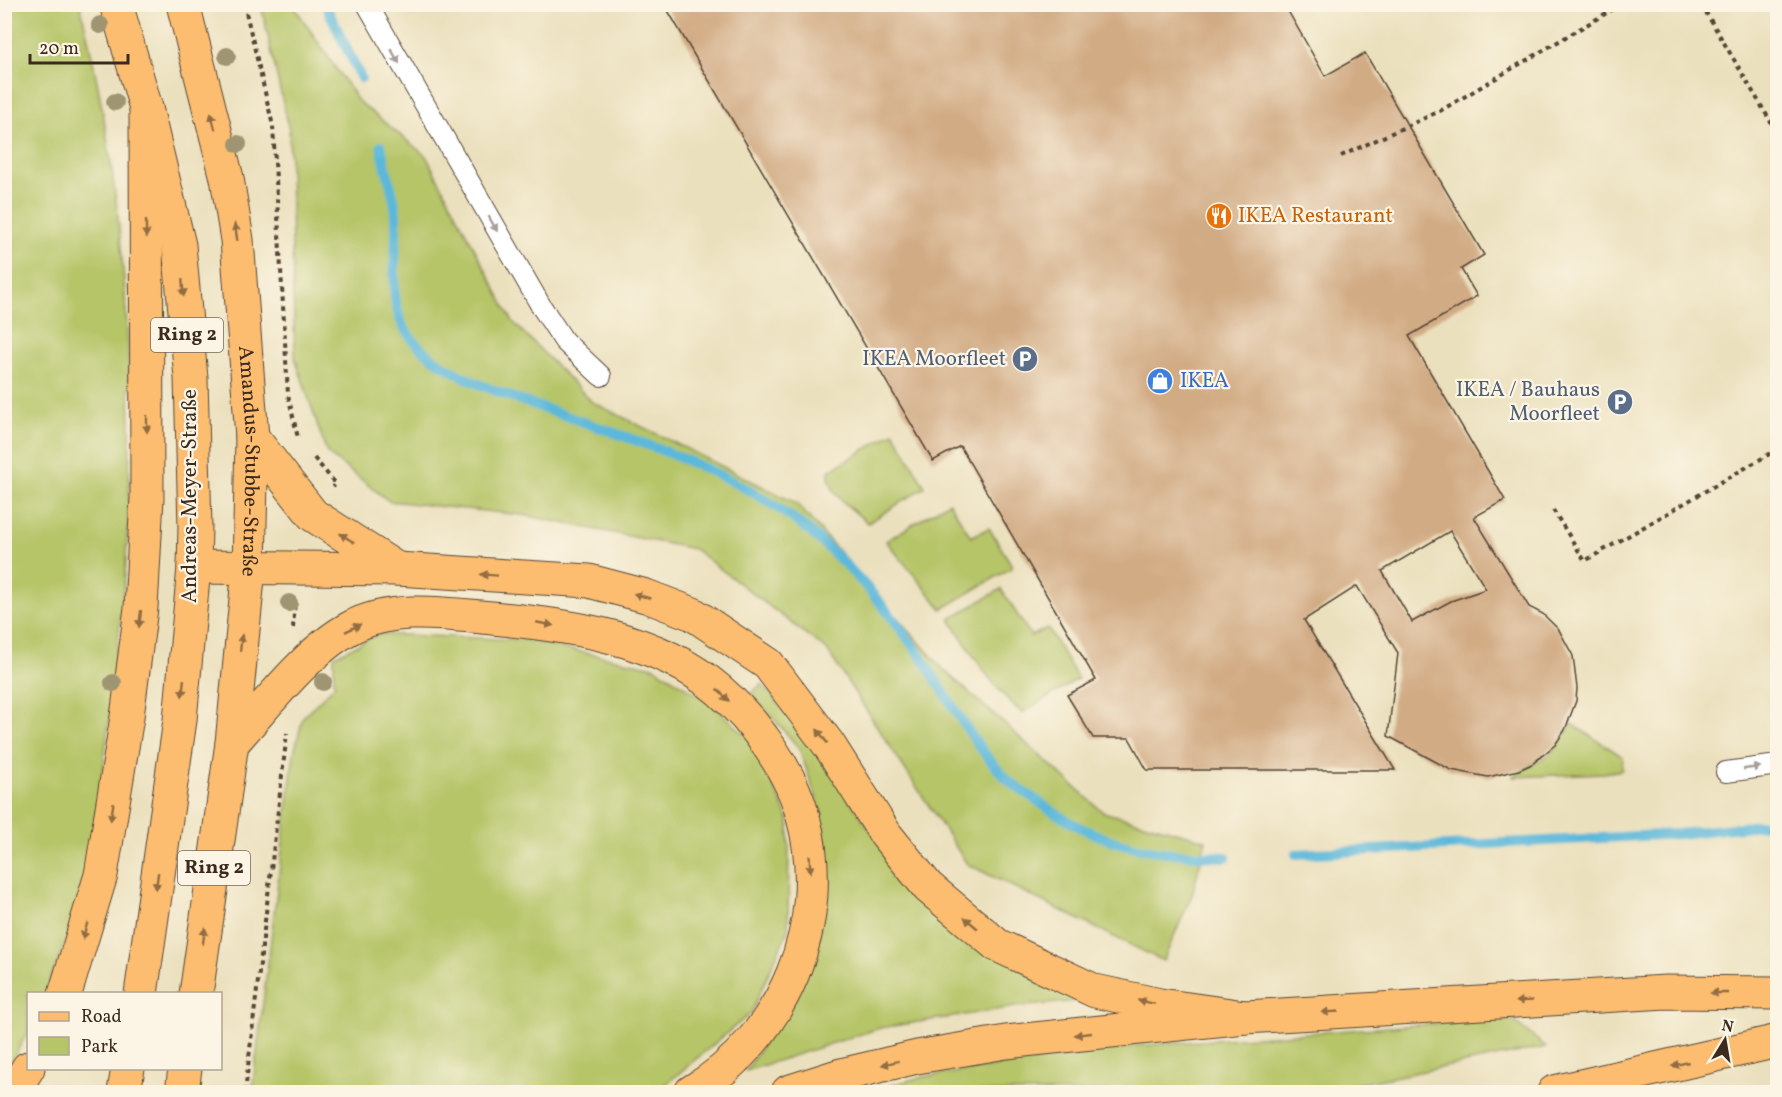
<svg xmlns="http://www.w3.org/2000/svg" width="1782" height="1097" viewBox="0 0 1782 1097" font-family="Vollkorn,serif">
  <style>
    .green { fill: #b6c568; stroke: #787843; stroke-width: 1.5 }
    .lines { fill: none; stroke-linecap: round; stroke-linejoin: round }
    .stream { stroke: #5cb8da; stroke-width: 10 }
    .building { fill: #d1ab84; fill-rule: evenodd }
    .service-casing { stroke: #554536; stroke-width: 22 }
    .primary-casing { stroke: #554536; stroke-width: 35 }
    .motorway-casing { stroke: #554536; stroke-width: 35 }
    .path { stroke: #554536; stroke-width: 4; stroke-dasharray: 4.5 4.5; stroke-linecap: butt }
    .service { stroke: #fff; stroke-width: 20 }
    .primary { stroke: #fcbd6f; stroke-width: 33 }
    .motorway { stroke: #fcbd6f; stroke-width: 33 }
    .tree { fill: #9f9572 }
    .oneway { fill: #a79f9a }
    .oneway2 { fill: #926c42 }
    .labels { text-anchor: middle; dominant-baseline: central; stroke-width: 4.5; stroke-linejoin: round; paint-order: stroke }
    .shield { fill: #fcf5e5; stroke: #75675a; stroke-width: 1.5 }
    .shield-label { font-size: 20px; font-weight: bold; fill: #3b2a1e }
    .food-label { font-size: 21px; fill: #c56008; stroke: #fcf5e5; text-anchor: start }
    .service-label { font-size: 21px; fill: #4e5e75; stroke: #fcf5e5; text-anchor: end }
    .shop-label { font-size: 21px; fill: #366cbe; stroke: #fcf5e5; text-anchor: start }
    .street-label { font-size: 21px; fill: #3b2a1e; stroke: #fcf5e5 }
  </style>
  <rect width="100%" height="100%" fill="#fcf5e5"/>
  <filter id="ink" filterUnits="userSpaceOnUse"><feTurbulence type="fractalNoise" baseFrequency=".0167" numOctaves="2"/><feDisplacementMap in="SourceGraphic" scale="12" xChannelSelector="R" yChannelSelector="G"/><feConvolveMatrix kernelMatrix="1 2 1 2 8 2 1 2 1" color-interpolation-filters="sRGB"/></filter>
  <filter id="wash" filterUnits="userSpaceOnUse"><feTurbulence type="fractalNoise" baseFrequency=".008" numOctaves="4" result="noise"/><feDisplacementMap in="SourceGraphic" scale="24" xChannelSelector="R" yChannelSelector="G"/><feGaussianBlur stdDeviation="1.35" result="paint"/><feColorMatrix in="noise" values="0 0 0 0 0 0 0 0 0 0 0 0 0 0 0 0 0 1.4 0 .05"/><feComposite in="paint" operator="in"/></filter>
  <g filter="url(#wash)">
    <rect width="100%" height="100%" fill="#ebe0bd"/>
    <!-- green -->
    <g class="green">
      <path d="M5,5H80C125,186 137,373 126,560C124,595 119,630 115,665C106,747 98,833 75,913C67,940 55,967 45,993L28,994V1032L5,1072Z"/>
      <path d="M261,5H293L358,101L426,156L513,322L592,402L796,503L943,669L1103,812L1206,840L1192,895L1163,961L967,864L827,650L694,549L523,515L389,501L327,453L295,358L289,130Z"/>
      <path d="M894,432L925,487L868,523C851,508 828,495 829,471Z"/>
      <path d="M949,502L971,537L989,528L1013,567L942,609L886,541Z"/>
      <path d="M1001,589L1031,636L1048,628L1078,679L1022,713C992,687 971,653 950,619Z"/>
      <path d="M379,634L525,640L654,667L711,703L753,742L789,820L788,930L751,1013L660,1089L653,1092H252L294,753L303,717L334,686V656Z"/>
      <path d="M762,684L816,749L876,839L1079,1001L1015,1007L880,1028L746,1071L767,1037L819,932L828,871L822,815L799,748L751,693Z"/>
      <path d="M1572,724L1623,757L1622,770L1604,773L1512,777L1547,756L1557,747Z"/>
      <path d="M1510,1018L1546,1047L1317,1092H868L917,1078L1134,1046Z"/>
    </g>
    <g class="lines">
      <!-- stream -->
      <g class="stream">
        <path d="M325,4L361,78"/>
        <path d="M381,146C385,166 391,185 395,205C401,245 383,301 408,334C443,380 520,399 572,418C640,442 711,465 772,504C830,541 879,597 919,654C947,694 970,741 1005,777C1014,787 1028,794 1039,802C1100,847 1152,854 1226,857"/>
        <path d="M1296,854L1678,834L1778,823"/>
      </g>
    </g>
    <g id="blocks">
      <!-- building -->
      <path class="building" d="M664,4H1284L1325,76L1365,53L1484,255L1461,269L1477,296L1409,336L1505,500L1474,517L1529,607L1543,614L1559,630L1573,656L1577,688L1576,701L1565,730L1555,745L1532,764L1519,770L1488,777L1451,770L1388,736L1398,653L1357,586L1304,620L1395,770H1147L1129,738H1093L1067,695L1096,680L960,446L933,461ZM1450,531L1486,589L1451,601L1412,622L1382,571Z"/>
    </g>
  </g>
  <g filter="url(#ink)">
    <use href="#blocks" fill-opacity="0" stroke="#554536" stroke-width="1.5"/>
    <g class="lines">
      <defs>
        <g id="service">
          <path d="M367,4L541,306L564,341L601,376"/>
          <path d="M1726,772L1778,765"/>
        </g>
        <g id="primary">
          <path d="M116,4L146,108L179,245L191,378L195,527L194,567L180,720L141,994"/>
          <path id="s1" d="M183,4L227,178L237,240L252,437L249,568L232,743L196,994"/>
          <path d="M124,1092L128,1068"/>
          <path d="M182,1092L185,1068"/>
        </g>
        <g id="motorway">
          <path d="M252,437L313,515L397,569"/>
          <path d="M194,567L397,569L589,581L646,596L693,614L768,664L829,745L886,835L928,887L997,945L1095,991L1160,1005L1245,1017"/>
          <path d="M232,743C265,707 307,651 350,628C392,605 446,614 492,618C569,625 657,637 719,690C755,721 791,771 803,817C832,922 784,1038 691,1092"/>
          <path d="M65,994L101,875L127,717L141,608L147,498L146,108"/>
          <path d="M13,1092L28,1068"/>
          <path d="M788,1092L841,1075L917,1057L1006,1042L1245,1017L1666,992L1778,993"/>
          <path d="M1554,1092L1778,1041"/>
        </g>
      </defs>
      <!-- service casing -->
      <use href="#service" class="service-casing"/>
      <!-- primary casing -->
      <use href="#primary" class="primary-casing"/>
      <!-- motorway casing -->
      <use href="#motorway" class="motorway-casing"/>
      <!-- path -->
      <g class="path">
        <path d="M244,4L273,126L288,395L298,438"/>
        <path d="M1701,4L1778,134"/>
        <path d="M1341,156L1440,111L1622,4"/>
        <path d="M314,458L336,484L333,487"/>
        <path d="M1553,510L1585,561L1778,449"/>
        <path d="M293,628L295,600"/>
        <path d="M245,1092L287,733"/>
      </g>
      <!-- service -->
      <use href="#service" class="service"/>
      <!-- primary -->
      <use href="#primary" class="primary"/>
      <!-- motorway -->
      <use href="#motorway" class="motorway"/>
    </g>
    <!-- trees -->
    <g class="tree">
      <circle cx="100" cy="25" r="9"/>
      <circle cx="227" cy="56" r="9"/>
      <circle cx="115" cy="102" r="9"/>
      <circle cx="238" cy="144" r="9"/>
      <circle cx="289" cy="603" r="9"/>
      <circle cx="323" cy="682" r="9"/>
      <circle cx="113" cy="683" r="9"/>
    </g>
    <!-- one-way arrows -->
    <defs><path id="oneway-solid" d="M-6-.8H1V-3.2L6.5 0L1 3.2V.8H-6Z" transform="scale(1.5)"/></defs>
    <g class="oneway">
      <use href="#oneway-solid" transform="translate(395 56) rotate(60)"/>
      <use href="#oneway-solid" transform="translate(493 224) rotate(60)"/>
      <use href="#oneway-solid" transform="translate(1752 768) rotate(-8)"/>
    </g>
    <g class="oneway2">
      <use href="#oneway-solid" transform="translate(213 121) rotate(-104)"/>
      <use href="#oneway-solid" transform="translate(146 229) rotate(90)"/>
      <use href="#oneway-solid" transform="translate(236 232) rotate(-99)"/>
      <use href="#oneway-solid" transform="translate(183 288) rotate(85)"/>
      <use href="#oneway-solid" transform="translate(147 424) rotate(90)"/>
      <use href="#oneway-solid" transform="translate(347 538) rotate(-148)"/>
      <use href="#oneway-solid" transform="translate(489 575) rotate(-176)"/>
      <use href="#oneway-solid" transform="translate(642 596) rotate(-163)"/>
      <use href="#oneway-solid" transform="translate(140 619) rotate(97)"/>
      <use href="#oneway-solid" transform="translate(545 624) rotate(11)"/>
      <use href="#oneway-solid" transform="translate(353 628) rotate(-26)"/>
      <use href="#oneway-solid" transform="translate(241 643) rotate(-84)"/>
      <use href="#oneway-solid" transform="translate(183 688) rotate(96)"/>
      <use href="#oneway-solid" transform="translate(723 695) rotate(45)"/>
      <use href="#oneway-solid" transform="translate(822 736) rotate(-127)"/>
      <use href="#oneway-solid" transform="translate(112 812) rotate(99)"/>
      <use href="#oneway-solid" transform="translate(810 864) rotate(87)"/>
      <use href="#oneway-solid" transform="translate(157 881) rotate(98)"/>
      <use href="#oneway-solid" transform="translate(971 923) rotate(-140)"/>
      <use href="#oneway-solid" transform="translate(85 931) rotate(106)"/>
      <use href="#oneway-solid" transform="translate(204 936) rotate(-82)"/>
      <use href="#oneway-solid" transform="translate(1719 993) rotate(-180)"/>
      <use href="#oneway-solid" transform="translate(1524 1001) rotate(177)"/>
      <use href="#oneway-solid" transform="translate(1146 1002) rotate(-168)"/>
      <use href="#oneway-solid" transform="translate(1330 1012) rotate(177)"/>
      <use href="#oneway-solid" transform="translate(1083 1034) rotate(174)"/>
      <use href="#oneway-solid" transform="translate(890 1063) rotate(166)"/>
      <use href="#oneway-solid" transform="translate(1680 1064) rotate(167)"/>
    </g>
  </g>
  <!-- icons -->
  <defs>
    <symbol id="restaurant-disc" viewBox="-11 -11 22 22"><circle r="9.5" fill="#e8710a" stroke="#fcf5e5"/><path d="M-5-6h1v4h1v-4h1v4h1v-4h1v5L-1.5 .5V6h-2V.5L-5-1ZM5-6V6H3V1.5H1.5Q1.5-4 5-6Z" fill="#fff"/></symbol>
    <symbol id="parking-disc" viewBox="-11 -11 22 22"><circle r="9.5" fill="#5c6f8a" stroke="#fcf5e5"/><path d="M-3.5-5.5H1a3.5 3.5 0 0 1 0 7H-1V5.5H-3.5ZM-1-3.4V-.6H.8a1.4 1.4 0 0 0 0-2.8Z" fill="#fff"/></symbol>
    <symbol id="shop-disc" viewBox="-11 -11 22 22"><circle r="9.5" fill="#3f7fe0" stroke="#fcf5e5"/><path d="M-5-2.5h2.3a2.7 3.5 0 0 1 5.4 0H5L5.5 6h-11ZM-1.5-2.5h3a1.5 2.3 0 0 0-3 0Z" fill="#fff"/></symbol>
  </defs>
  <g fill-rule="evenodd">
    <use href="#restaurant-disc" x="1204" y="201" width="30" height="30"/>
    <use href="#parking-disc" x="1010" y="344" width="30" height="30"/>
    <use href="#shop-disc" x="1145" y="366" width="30" height="30"/>
    <use href="#parking-disc" x="1605" y="387" width="30" height="30"/>
  </g>
  <g class="labels">
    <!-- shield labels -->
    <g class="shield">
      <rect x="151" y="318" width="72" height="34" rx="4.5"/>
      <rect x="178" y="851" width="72" height="34" rx="4.5"/>
    </g>
    <g class="shield-label">
      <text x="187" y="335">Ring 2</text>
      <text x="214" y="868">Ring 2</text>
    </g>
    <!-- food labels -->
    <g class="food-label">
      <text x="1238" y="216">IKEA Restaurant</text>
    </g>
    <!-- service labels -->
    <g class="service-label">
      <text x="1006" y="359">IKEA Moorfleet</text>
      <text x="1600" y="390">IKEA / Bauhaus<tspan x="1600" dy="24">Moorfleet</tspan></text>
    </g>
    <!-- shop labels -->
    <g class="shop-label">
      <text x="1180" y="381">IKEA</text>
    </g>
    <!-- street labels -->
    <g class="street-label">
      <text stroke="none"><textPath href="#s1" startOffset="464">Amandus-Stubbe-Straße</textPath></text>
      <text transform="translate(190 496) rotate(-90)">Andreas-Meyer-Straße</text>
    </g>
  </g>
  <!-- margin -->
  <rect width="1782" height="1097" fill="none" stroke="#fcf5e5" stroke-width="24"/>
  <!-- legend -->
  <rect x="27" y="992" width="195" height="78" fill="#fcf5e5" stroke="#afa495" stroke-width="1.5"/>
  <rect x="39" y="1012" width="30" height="9" fill="#fcbd6f" stroke="#afa495" stroke-width="1.5"/>
  <text x="81" y="1022" font-size="18" fill="#3b2a1e">Road</text>
  <rect x="39" y="1037" width="30" height="18" fill="#b6c568" stroke="#afa495" stroke-width="1.5"/>
  <text x="81" y="1052" font-size="18" fill="#3b2a1e">Park</text>
  <!-- north arrow -->
  <g transform="translate(1725 1040) rotate(11)" stroke="#fcf5e5" stroke-width="4.5" paint-order="stroke">
  <path d="M0-4.5L10 22L0 15L-10 22Z" fill="#3b2a1e"/>
  <text y="-9" font-size="16" font-weight="bold" text-anchor="middle" fill="#3b2a1e">N</text>
  </g>
  <!-- scale -->
  <path d="M30 54v9h98v-9" fill="none" stroke="#3b2a1e" stroke-width="3"/>
  <text x="39" y="54" font-size="18" fill="#3b2a1e" stroke="#fcf5e5" stroke-width="4.5" paint-order="stroke">20 m</text>
</svg>
